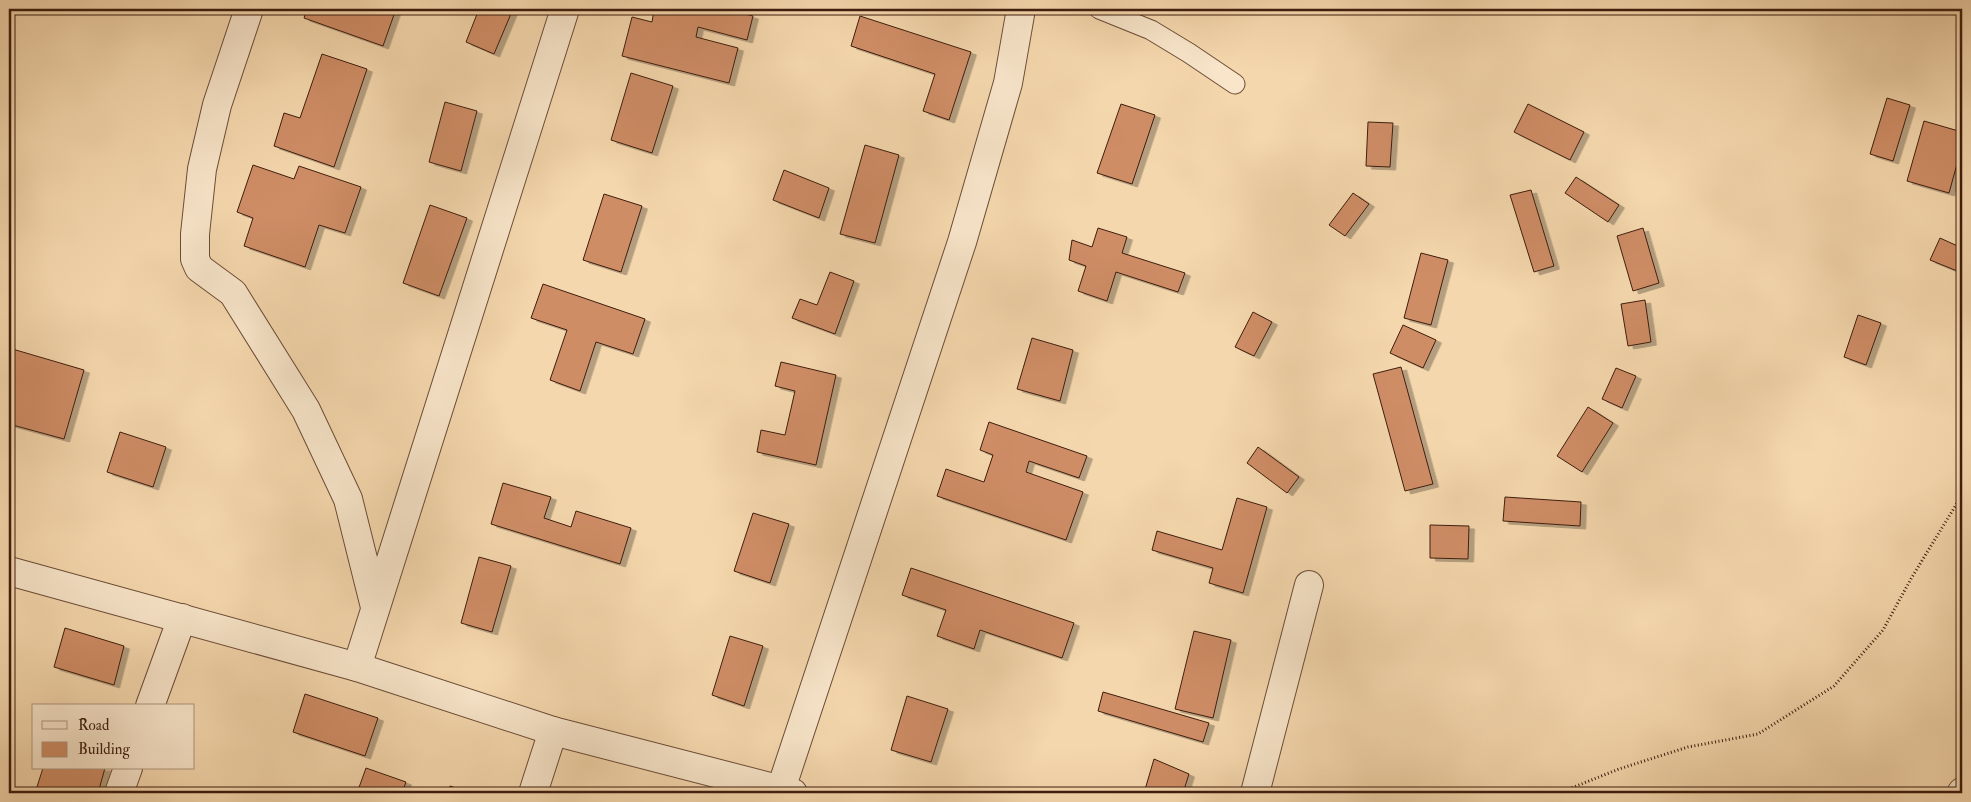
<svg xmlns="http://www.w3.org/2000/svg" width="1971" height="802" viewBox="0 0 1971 802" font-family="'IM FELL Double Pica',serif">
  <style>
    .building { fill: #cf8d66; stroke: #3d1d0f; filter: url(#shadow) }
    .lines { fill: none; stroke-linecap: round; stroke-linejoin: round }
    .service-casing { stroke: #6b4c36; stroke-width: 21 }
    .minor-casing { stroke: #6b4c36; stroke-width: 30 }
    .path { stroke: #3d1d0f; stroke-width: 3; stroke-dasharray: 1 2.5; stroke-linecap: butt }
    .service { stroke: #f8e5ca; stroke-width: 19 }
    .minor { stroke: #f8e5ca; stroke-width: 28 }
  </style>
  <defs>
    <filter id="shadow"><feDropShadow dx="5.5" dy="3" stdDeviation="0" flood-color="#0004"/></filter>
  </defs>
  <rect width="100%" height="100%" fill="#f5d7ad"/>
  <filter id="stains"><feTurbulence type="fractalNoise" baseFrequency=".004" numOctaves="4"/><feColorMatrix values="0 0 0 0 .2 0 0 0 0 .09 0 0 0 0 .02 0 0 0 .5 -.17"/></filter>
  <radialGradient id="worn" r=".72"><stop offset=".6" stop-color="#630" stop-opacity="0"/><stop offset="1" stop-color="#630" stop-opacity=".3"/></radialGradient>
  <!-- building -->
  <g class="building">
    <path d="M307,9H396L383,46L304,18Z"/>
    <path d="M479,9H513L494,54L466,42Z"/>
    <path d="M651,9H726L753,16L747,40L698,27L696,37L738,48L729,83L622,56L632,17L652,22L654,10Z"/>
    <path d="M1939,9H1962V15Z"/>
    <path d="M860,16L971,52L949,120L923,111L935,74L851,46Z"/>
    <path d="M322,54L367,69L334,167L274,146L284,113L300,118Z"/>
    <path d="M631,73L673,86L652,153L611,140Z"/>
    <path d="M1887,98L1910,105L1893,161L1870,154Z"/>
    <path d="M445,102L477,111L461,171L429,162Z"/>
    <path d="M1121,104L1155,115L1132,184L1097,173Z"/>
    <path d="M1528,104L1584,132L1570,160L1514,132Z"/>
    <path d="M1924,121L1962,132V146L1949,193L1907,181Z"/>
    <path d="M1368,122L1393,123L1390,167L1366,166Z"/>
    <path d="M865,145L899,155L875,243L840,234Z"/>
    <path d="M253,165L294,179L299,166L361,187L345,233L319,225L305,267L244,246L253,218L237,212Z"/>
    <path d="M784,170L829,188L819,218L773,200Z"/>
    <path d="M1576,177L1619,205L1608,222L1565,193Z"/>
    <path d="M1531,190L1554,266L1534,272L1510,195Z"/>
    <path d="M1353,193L1369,204L1345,236L1329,225Z"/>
    <path d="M604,194L642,206L621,272L583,260Z"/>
    <path d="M430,205L467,218L439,296L403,283Z"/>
    <path d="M1098,228L1127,237L1122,253L1185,273L1178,292L1116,272L1107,301L1078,291L1086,266L1069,260L1072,240L1092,247Z"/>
    <path d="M1643,228L1659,283L1633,291L1617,236Z"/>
    <path d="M1940,238L1962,248V273L1930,260Z"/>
    <path d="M1421,253L1448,260L1431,325L1404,318Z"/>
    <path d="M830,272L854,281L835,334L792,318L800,299L817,305Z"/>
    <path d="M543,284L645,319L633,354L596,342L580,391L550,380L567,330L531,318Z"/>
    <path d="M1645,300L1651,342L1628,346L1621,304Z"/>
    <path d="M1253,312L1272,322L1254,356L1235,347Z"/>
    <path d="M1858,315L1881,323L1866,365L1844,357Z"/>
    <path d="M1403,325L1436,340L1423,368L1390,353Z"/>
    <path d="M1032,338L1073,350L1060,401L1017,389Z"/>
    <path d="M9,348L84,370L64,439L9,424Z"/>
    <path d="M781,362L836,375L816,465L757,452L761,430L785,435L795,391L775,386Z"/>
    <path d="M1401,367L1433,484L1405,491L1373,374Z"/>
    <path d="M1616,368L1636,376L1622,408L1602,399Z"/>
    <path d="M1588,407L1613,423L1582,472L1557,456Z"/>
    <path d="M989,422L1087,456L1079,478L1029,461L1026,472L1083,492L1066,540L937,496L946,469L984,482L993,455L980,450Z"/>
    <path d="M120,432L166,447L153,487L107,472Z"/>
    <path d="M1258,447L1299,477L1287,493L1247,463Z"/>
    <path d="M503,483L551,497L544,518L571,527L576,511L631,528L620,564L491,524Z"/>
    <path d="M1505,497L1581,502L1580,526L1503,521Z"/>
    <path d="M1237,498L1267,507L1243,593L1209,583L1213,568L1152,550L1157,531L1222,550Z"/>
    <path d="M753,513L789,524L770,583L734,571Z"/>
    <path d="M1430,525L1469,526L1468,559L1430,558Z"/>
    <path d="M479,557L511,566L492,632L461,623Z"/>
    <path d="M911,568L1074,623L1062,658L980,630L974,649L937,636L946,610L902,595Z"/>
    <path d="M65,628L124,646L114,685L54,667Z"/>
    <path d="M1194,631L1231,640L1213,718L1175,709Z"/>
    <path d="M730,636L763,646L744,706L712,695Z"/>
    <path d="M1103,692L1209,723L1203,742L1098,711Z"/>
    <path d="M305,694L378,718L365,756L293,732Z"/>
    <path d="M907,696L948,709L931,762L891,750Z"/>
    <path d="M1154,759L1189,774L1183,793H1144Z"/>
    <path d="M43,768H105L98,793H35Z"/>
    <path d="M366,768L406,782L402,793H357Z"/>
    <path d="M450,786L471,793H448Z"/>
  </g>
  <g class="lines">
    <defs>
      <path id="service" d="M1099,9L1151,30L1189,53L1235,84"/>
      <g id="minor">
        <path d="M249,9L217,105L202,169L195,234V259L199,268L233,293L306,410L348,499L375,607"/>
        <path d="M9,571L357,667L553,731L793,793"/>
        <path d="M357,667L565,9"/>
        <path d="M150,706L182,618"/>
        <path d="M781,789L962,242L1008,83L1021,9"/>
        <path d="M119,793L128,768"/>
        <path d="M533,793L553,731"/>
        <path d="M1255,793L1309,585"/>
        <path d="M1962,793V792"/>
      </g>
    </defs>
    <!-- service casing -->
    <use href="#service" class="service-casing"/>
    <!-- minor casing -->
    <use href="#minor" class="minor-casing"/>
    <!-- path -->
    <path class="path" d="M1559,793L1619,769L1688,747L1758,734L1834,686L1883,630L1912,577L1962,495"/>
    <!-- service -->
    <use href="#service" class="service"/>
    <!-- minor -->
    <use href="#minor" class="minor"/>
  </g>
  <!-- margin -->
  <rect width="1971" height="802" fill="none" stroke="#f5d7ad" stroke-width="30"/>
  <rect x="10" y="10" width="1951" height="782" fill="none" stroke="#3d1d0f" stroke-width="2.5"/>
  <rect x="15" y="15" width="1941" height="772" fill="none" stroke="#3d1d0f"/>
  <!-- legend -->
  <rect x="32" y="704" width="162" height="65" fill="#f8e5ca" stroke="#ad957f"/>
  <rect x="42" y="721" width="25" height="8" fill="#f8e5ca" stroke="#ad957f"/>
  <text x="78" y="730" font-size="15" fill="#3d1d0f">Road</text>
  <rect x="42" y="742" width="25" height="15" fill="#cf8d66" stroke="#ad957f"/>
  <text x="78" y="754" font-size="15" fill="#3d1d0f">Building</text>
  <rect width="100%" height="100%" filter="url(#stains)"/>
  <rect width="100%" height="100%" fill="url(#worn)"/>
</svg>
